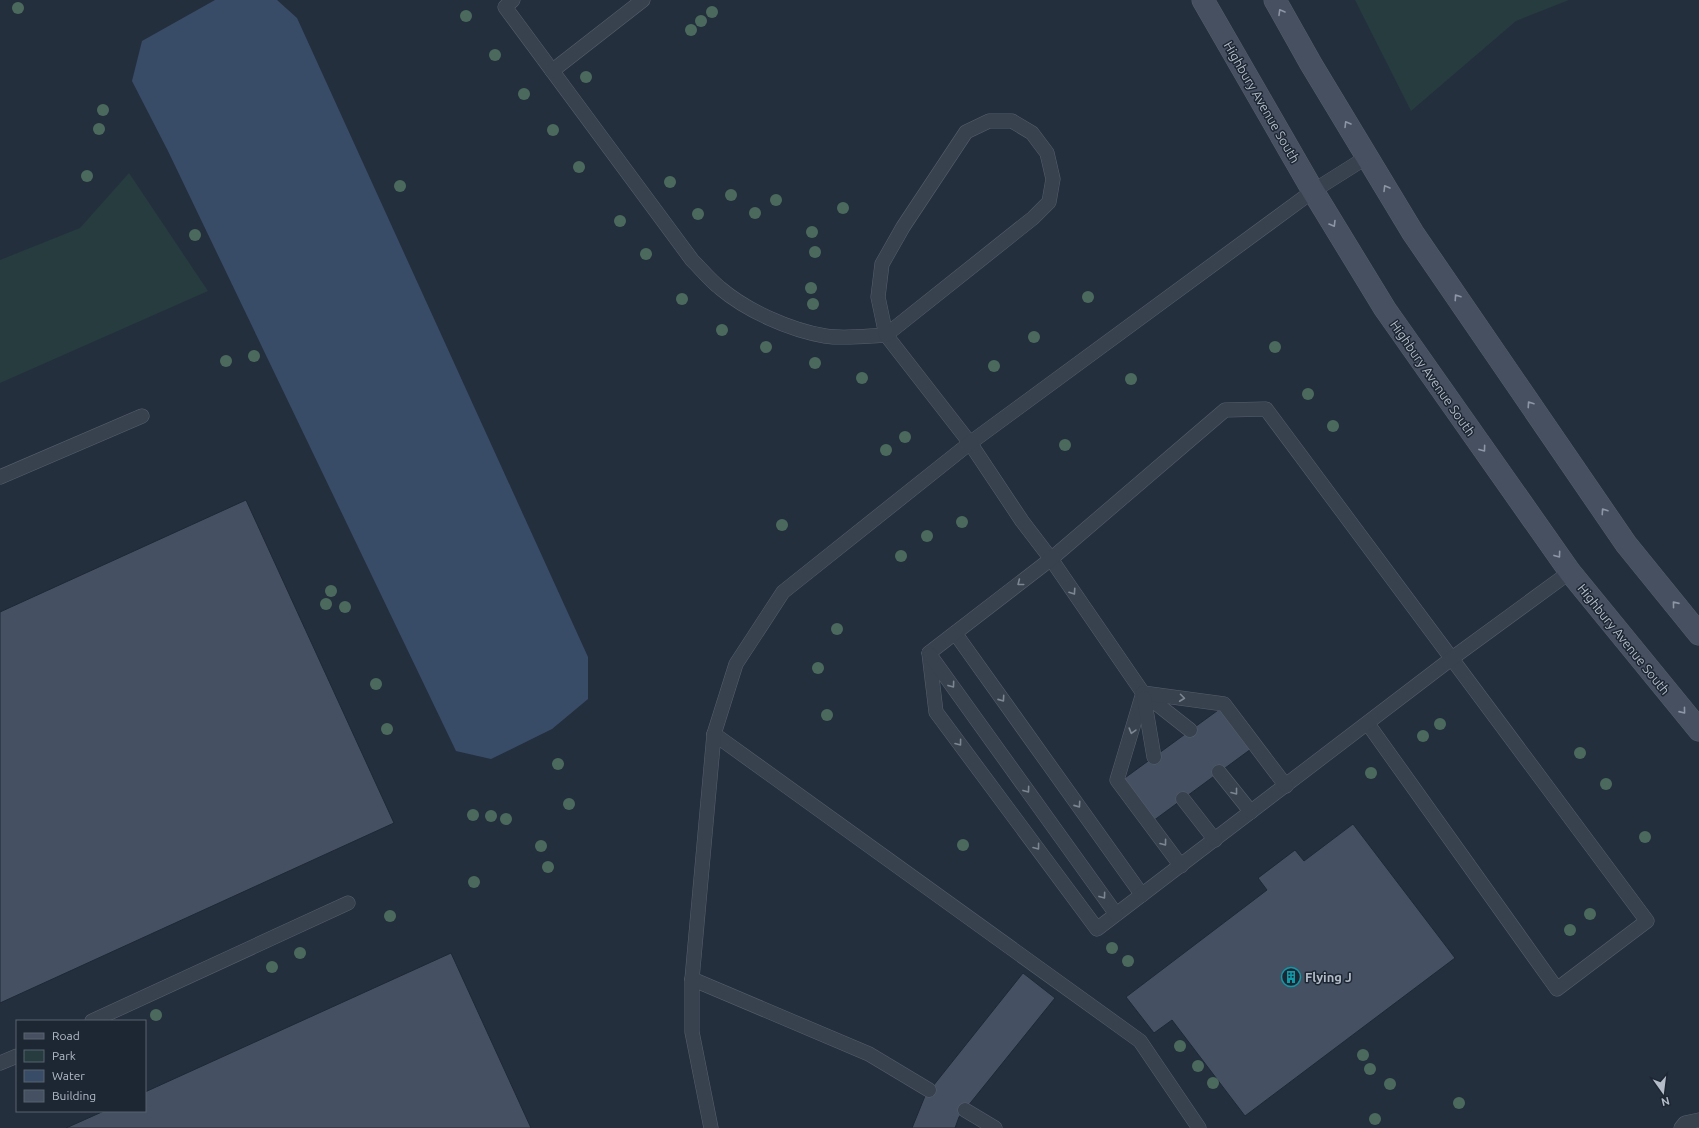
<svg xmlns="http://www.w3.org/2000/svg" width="1699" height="1128" viewBox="0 0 1699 1128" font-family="Ubuntu,sans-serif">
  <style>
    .green { fill: #263c3f }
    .water { fill: #394c67 }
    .building { fill: #455162; stroke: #1f2835 }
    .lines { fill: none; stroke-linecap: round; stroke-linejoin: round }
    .lane-casing { stroke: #565f6c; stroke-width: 15 }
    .secondary-casing { stroke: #565f6c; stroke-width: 23 }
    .lane { stroke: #38414e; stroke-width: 14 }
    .secondary { stroke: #465061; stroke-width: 22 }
    .tree { fill: #4b6a5d }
    .oneway { stroke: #8e96a5 }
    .oneway2 { stroke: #7c8592 }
    .labels { text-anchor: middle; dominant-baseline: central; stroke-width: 3; stroke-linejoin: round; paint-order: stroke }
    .street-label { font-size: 13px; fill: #b4bcc9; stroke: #1d2633 }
    .poi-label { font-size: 13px; font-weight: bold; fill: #b4bcc9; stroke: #1d2633; text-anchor: start }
  </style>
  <rect width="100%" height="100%" fill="#242f3e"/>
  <!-- green -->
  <g class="green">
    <path d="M1355,0H1569L1516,21L1411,111Z"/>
    <path d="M129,173L208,291L0,383V260L80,228Z"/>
  </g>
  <!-- water -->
  <path class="water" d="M215,0H277L297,18L588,657V699L552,729L491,759L456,751L168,151L132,81L142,41Z"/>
  <!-- building -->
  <g class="building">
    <path d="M246,500L394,823L0,1003V612Z"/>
    <path d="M1221,708L1251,749L1153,821L1122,780Z"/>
    <path d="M1353,824L1455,958L1245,1116L1172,1020L1154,1033L1126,997L1267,890L1258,878L1295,850L1304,861Z"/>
    <path d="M451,953L531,1128H66L104,1111H145V1092Z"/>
    <path d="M1023,973L1055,998L959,1117L955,1128H912L925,1096Z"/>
  </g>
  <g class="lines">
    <defs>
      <g id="lane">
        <path d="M513,0L505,7L692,260C701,269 710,280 720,288C747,311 790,330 825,336C845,339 866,336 886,335L970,443L1022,521L1051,559L1143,693L1190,730"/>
        <path d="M552,71L643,0"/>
        <path d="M989,121H1012L1032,133L1047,153L1053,179L1049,202L1033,218L886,335L878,297L882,264L903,227L966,132Z"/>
        <path d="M0,477L142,416"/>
        <path d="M955,633L1142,895"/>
        <path d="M929,653L1051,559L1225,410L1266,409L1647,921L1557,989L1368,724"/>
        <path d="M929,653L936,712L1097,929L1451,659L1570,572"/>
        <path d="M930,655L1116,914"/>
        <path d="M1143,693L1117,780L1181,866"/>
        <path d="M1143,693L1224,704L1286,786"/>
        <path d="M1144,698L1154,757"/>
        <path d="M714,734L1140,1041L1199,1128"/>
        <path d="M1219,772L1251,812"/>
        <path d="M1183,799L1215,840"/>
        <path d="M692,979L869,1054L929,1090"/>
        <path d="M92,1021L348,903"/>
        <path d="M0,1063L17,1056"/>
        <path d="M965,1110L995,1128"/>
        <path d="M711,1128L692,1032V979L714,734L736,664L783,592L970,443L1313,191L1367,157"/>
        <path d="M1681,1128L1685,1123L1699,1120"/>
      </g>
      <g id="secondary">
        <path d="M1203,0L1313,191L1385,309L1570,572L1699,730"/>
        <path d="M1275,0L1311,64L1413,233L1626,544L1699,634"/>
      </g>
    </defs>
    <!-- lane casing -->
    <use href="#lane" class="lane-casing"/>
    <!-- secondary casing -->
    <use href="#secondary" class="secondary-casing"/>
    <!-- lane -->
    <use href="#lane" class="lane"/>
    <!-- secondary -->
    <use href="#secondary" class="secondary"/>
  </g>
  <!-- trees -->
  <g class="tree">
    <circle cx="18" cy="8" r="6"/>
    <circle cx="712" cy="12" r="6"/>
    <circle cx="466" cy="16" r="6"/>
    <circle cx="701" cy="21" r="6"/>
    <circle cx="691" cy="30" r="6"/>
    <circle cx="495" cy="55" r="6"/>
    <circle cx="586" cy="77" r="6"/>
    <circle cx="524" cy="94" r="6"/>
    <circle cx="103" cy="110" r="6"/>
    <circle cx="99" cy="129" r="6"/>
    <circle cx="553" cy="130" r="6"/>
    <circle cx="579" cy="167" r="6"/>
    <circle cx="87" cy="176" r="6"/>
    <circle cx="670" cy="182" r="6"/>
    <circle cx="400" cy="186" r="6"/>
    <circle cx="731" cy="195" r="6"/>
    <circle cx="776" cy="200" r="6"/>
    <circle cx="843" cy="208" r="6"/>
    <circle cx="755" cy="213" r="6"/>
    <circle cx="698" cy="214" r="6"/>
    <circle cx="620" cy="221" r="6"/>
    <circle cx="812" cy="232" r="6"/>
    <circle cx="195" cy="235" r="6"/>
    <circle cx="815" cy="252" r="6"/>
    <circle cx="646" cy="254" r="6"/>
    <circle cx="811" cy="288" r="6"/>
    <circle cx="1088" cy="297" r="6"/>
    <circle cx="682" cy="299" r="6"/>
    <circle cx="813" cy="304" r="6"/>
    <circle cx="722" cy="330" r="6"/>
    <circle cx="1034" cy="337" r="6"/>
    <circle cx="766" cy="347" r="6"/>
    <circle cx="1275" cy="347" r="6"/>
    <circle cx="254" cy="356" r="6"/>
    <circle cx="226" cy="361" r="6"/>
    <circle cx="815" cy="363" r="6"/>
    <circle cx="994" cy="366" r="6"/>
    <circle cx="862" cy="378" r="6"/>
    <circle cx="1131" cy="379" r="6"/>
    <circle cx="1308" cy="394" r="6"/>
    <circle cx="1333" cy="426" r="6"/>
    <circle cx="905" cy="437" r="6"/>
    <circle cx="1065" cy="445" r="6"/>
    <circle cx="886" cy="450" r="6"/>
    <circle cx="962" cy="522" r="6"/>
    <circle cx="782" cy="525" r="6"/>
    <circle cx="927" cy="536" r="6"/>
    <circle cx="901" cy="556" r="6"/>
    <circle cx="331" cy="591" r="6"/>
    <circle cx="326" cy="604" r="6"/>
    <circle cx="345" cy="607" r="6"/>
    <circle cx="837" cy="629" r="6"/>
    <circle cx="818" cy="668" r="6"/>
    <circle cx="376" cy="684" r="6"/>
    <circle cx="827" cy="715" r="6"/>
    <circle cx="1440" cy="724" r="6"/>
    <circle cx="387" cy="729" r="6"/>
    <circle cx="1423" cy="736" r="6"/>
    <circle cx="1580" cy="753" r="6"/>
    <circle cx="558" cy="764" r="6"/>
    <circle cx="1371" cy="773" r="6"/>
    <circle cx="1606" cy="784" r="6"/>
    <circle cx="569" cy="804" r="6"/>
    <circle cx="473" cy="815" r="6"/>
    <circle cx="491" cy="816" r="6"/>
    <circle cx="506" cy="819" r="6"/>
    <circle cx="1645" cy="837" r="6"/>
    <circle cx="963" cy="845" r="6"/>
    <circle cx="541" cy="846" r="6"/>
    <circle cx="548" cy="867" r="6"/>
    <circle cx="474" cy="882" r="6"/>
    <circle cx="1590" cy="914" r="6"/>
    <circle cx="390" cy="916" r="6"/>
    <circle cx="1570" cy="930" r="6"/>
    <circle cx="1112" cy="948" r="6"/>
    <circle cx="300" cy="953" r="6"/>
    <circle cx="1128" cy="961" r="6"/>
    <circle cx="272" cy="967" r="6"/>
    <circle cx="156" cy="1015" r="6"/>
    <circle cx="1180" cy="1046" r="6"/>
    <circle cx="1363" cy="1055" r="6"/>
    <circle cx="1198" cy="1066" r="6"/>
    <circle cx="1370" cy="1069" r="6"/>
    <circle cx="1213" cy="1083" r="6"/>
    <circle cx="1390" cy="1084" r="6"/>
    <circle cx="1459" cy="1103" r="6"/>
    <circle cx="1375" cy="1119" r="6"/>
  </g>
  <!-- one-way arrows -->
  <defs><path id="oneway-chevron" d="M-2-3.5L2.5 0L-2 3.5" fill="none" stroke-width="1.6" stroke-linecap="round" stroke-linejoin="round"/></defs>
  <g class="oneway">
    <use href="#oneway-chevron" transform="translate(1281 12) rotate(-120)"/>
    <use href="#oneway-chevron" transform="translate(1347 124) rotate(-121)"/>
    <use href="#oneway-chevron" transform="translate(1386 188) rotate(-121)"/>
    <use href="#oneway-chevron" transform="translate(1333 224) rotate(59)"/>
    <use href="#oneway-chevron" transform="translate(1457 297) rotate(-124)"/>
    <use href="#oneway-chevron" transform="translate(1530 404) rotate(-124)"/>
    <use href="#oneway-chevron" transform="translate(1483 449) rotate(54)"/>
    <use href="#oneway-chevron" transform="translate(1604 511) rotate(-124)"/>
    <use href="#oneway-chevron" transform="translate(1558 555) rotate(54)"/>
    <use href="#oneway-chevron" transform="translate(1675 604) rotate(-129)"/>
    <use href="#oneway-chevron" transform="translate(1683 711) rotate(51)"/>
  </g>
  <g class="oneway2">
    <use href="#oneway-chevron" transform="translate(1020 583) rotate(142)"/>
    <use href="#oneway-chevron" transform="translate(1073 592) rotate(56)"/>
    <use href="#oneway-chevron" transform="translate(952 685) rotate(54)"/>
    <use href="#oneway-chevron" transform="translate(1182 698) rotate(7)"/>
    <use href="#oneway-chevron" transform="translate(1002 699) rotate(55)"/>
    <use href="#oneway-chevron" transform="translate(1132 731) rotate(106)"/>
    <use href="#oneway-chevron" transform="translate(959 743) rotate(53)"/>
    <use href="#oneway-chevron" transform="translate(1027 790) rotate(54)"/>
    <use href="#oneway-chevron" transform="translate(1235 792) rotate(52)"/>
    <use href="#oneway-chevron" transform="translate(1078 805) rotate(55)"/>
    <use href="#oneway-chevron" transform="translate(1164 843) rotate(53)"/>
    <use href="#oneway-chevron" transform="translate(1037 847) rotate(53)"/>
    <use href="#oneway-chevron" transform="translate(1103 896) rotate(54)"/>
  </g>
  <!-- icons -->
  <defs>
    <symbol id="building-ring" viewBox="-11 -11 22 22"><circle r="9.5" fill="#1d2633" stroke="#0f9aa8" stroke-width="1.5"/><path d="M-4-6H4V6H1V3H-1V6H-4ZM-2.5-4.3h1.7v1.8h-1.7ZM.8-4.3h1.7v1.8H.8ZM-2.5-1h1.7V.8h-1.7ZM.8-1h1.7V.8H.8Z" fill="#0f9aa8"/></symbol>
  </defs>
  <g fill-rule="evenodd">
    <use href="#building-ring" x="1280" y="966" width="22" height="22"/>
  </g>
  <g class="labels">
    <!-- street labels -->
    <g class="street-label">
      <text transform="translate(1262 102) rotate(60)">Highbury Avenue South</text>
      <text transform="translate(1433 378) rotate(55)">Highbury Avenue South</text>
      <text transform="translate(1624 639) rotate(51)">Highbury Avenue South</text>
    </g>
    <!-- poi labels -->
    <g class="poi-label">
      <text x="1305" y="977">Flying J</text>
    </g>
  </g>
  <!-- legend -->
  <rect x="16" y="1020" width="130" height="92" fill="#1d2633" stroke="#59626f"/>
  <rect x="24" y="1033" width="20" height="6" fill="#465061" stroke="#59626f"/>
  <text x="52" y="1040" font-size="12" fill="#b4bcc9">Road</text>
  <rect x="24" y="1050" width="20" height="12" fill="#263c3f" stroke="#59626f"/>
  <text x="52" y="1060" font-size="12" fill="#b4bcc9">Park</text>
  <rect x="24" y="1070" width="20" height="12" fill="#394c67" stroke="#59626f"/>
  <text x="52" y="1080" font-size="12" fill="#b4bcc9">Water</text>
  <rect x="24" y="1090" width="20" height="12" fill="#455162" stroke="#59626f"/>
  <text x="52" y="1100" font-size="12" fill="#b4bcc9">Building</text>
  <!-- north arrow -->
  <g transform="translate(1663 1092) rotate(166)" stroke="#1d2633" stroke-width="3" paint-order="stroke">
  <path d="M0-3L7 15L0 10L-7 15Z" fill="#b4bcc9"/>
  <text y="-6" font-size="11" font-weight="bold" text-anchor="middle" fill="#b4bcc9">N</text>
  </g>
</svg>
